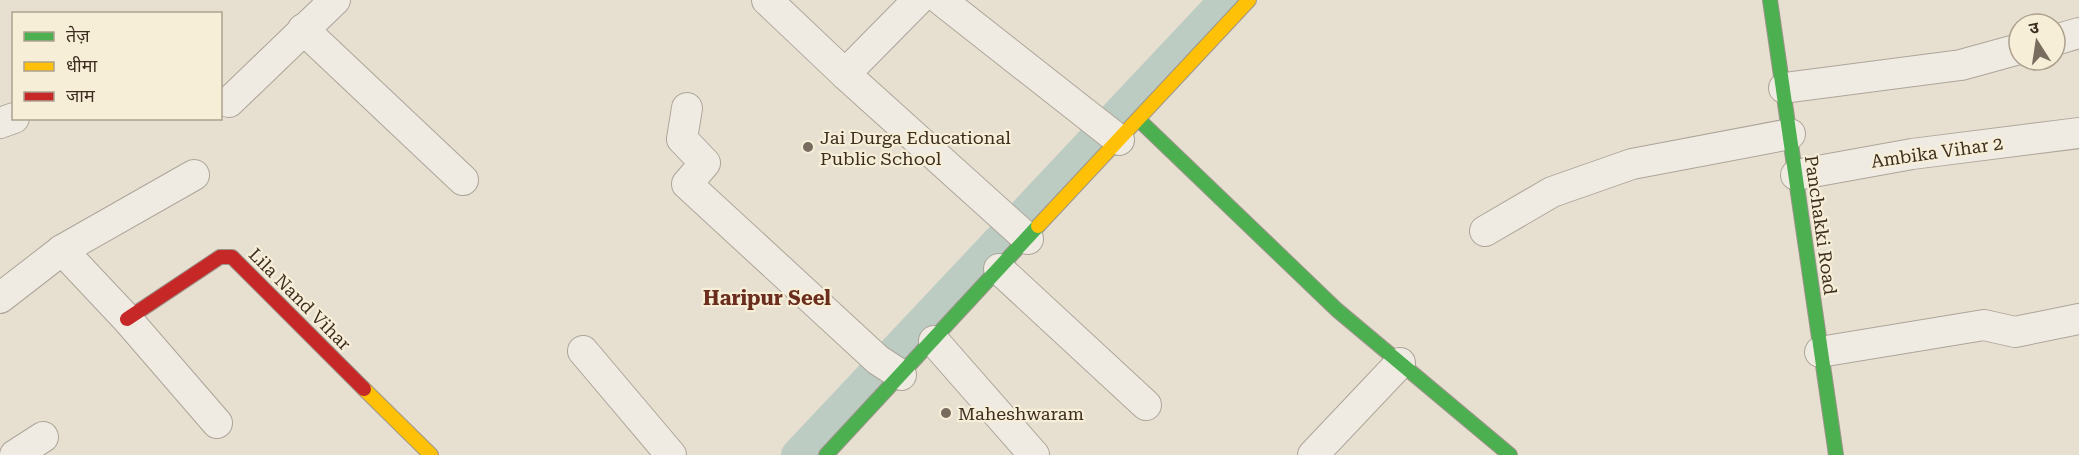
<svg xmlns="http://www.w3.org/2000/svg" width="2079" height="455" viewBox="0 0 2079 455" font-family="'Roboto Serif','Noto Sans Devanagari',serif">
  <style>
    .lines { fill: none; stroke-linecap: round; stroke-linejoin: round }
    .canal { stroke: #bcccc2; stroke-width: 32 }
    .street-casing { stroke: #ada599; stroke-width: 32 }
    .fast-casing { stroke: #9c958a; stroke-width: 16 }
    .slow-casing { stroke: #9c958a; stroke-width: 16 }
    .jam-casing { stroke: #9c958a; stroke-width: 16 }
    .street { stroke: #efebe3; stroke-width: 30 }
    .fast { stroke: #4caf50; stroke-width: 14 }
    .slow { stroke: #ffc107; stroke-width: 14 }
    .jam { stroke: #c62828; stroke-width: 14 }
    .poi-dot { fill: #786c5e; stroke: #f7eed8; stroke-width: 2 }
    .labels { text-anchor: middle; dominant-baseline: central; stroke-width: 4.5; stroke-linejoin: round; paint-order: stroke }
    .poi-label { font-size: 18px; fill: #3d2e20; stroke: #f7eed8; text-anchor: start }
    .street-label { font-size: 18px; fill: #3d2e20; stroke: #f7eed8 }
    .neighbourhood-label { font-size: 20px; font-weight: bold; fill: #6b2e1e; stroke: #f7eed8 }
  </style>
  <rect width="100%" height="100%" fill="#e7e0d1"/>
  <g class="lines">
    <!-- canal -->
    <path class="canal" d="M797,455L1225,0"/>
    <defs>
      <g id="street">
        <path d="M767,0L845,74L1028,239"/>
        <path d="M941,0L1119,140"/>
        <path d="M303,29L463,180"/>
        <path d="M2055,40L2079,33"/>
        <path d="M845,74L918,0"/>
        <path d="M1784,88L1961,65L2019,49"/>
        <path d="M229,102L335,0"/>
        <path d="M687,108L682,139L705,163L687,184L878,360L901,375"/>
        <path d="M0,123L14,118"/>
        <path d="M1796,175L1912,154L2079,133"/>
        <path d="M1485,231L1552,192L1632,164L1790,134"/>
        <path d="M62,250L127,319L217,423"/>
        <path d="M999,269L1146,405"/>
        <path d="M0,298L62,250L194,175"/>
        <path d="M934,341L1034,455"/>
        <path d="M583,351L671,455"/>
        <path d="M1820,352L1984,325L2015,332L2079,319"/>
        <path d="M15,455L43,437"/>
        <path d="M1313,455L1400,363"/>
      </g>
      <g id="fast">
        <path d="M1770,0L1836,455"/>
        <path d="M1139,120L1337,310L1510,455"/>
        <path d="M826,455L1038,226"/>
      </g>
      <g id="slow">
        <path d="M1038,226L1249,0"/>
        <path d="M364,389L431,455"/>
      </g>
      <path id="jam" d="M127,319L220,257H232L364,389"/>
    </defs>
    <!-- street casing -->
    <use href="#street" class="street-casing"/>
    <!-- fast casing -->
    <use href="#fast" class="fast-casing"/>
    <!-- slow casing -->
    <use href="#slow" class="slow-casing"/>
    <!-- jam casing -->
    <use href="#jam" class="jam-casing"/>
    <!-- street -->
    <use href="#street" class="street"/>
    <!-- fast -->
    <use href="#fast" class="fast"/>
    <!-- slow -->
    <use href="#slow" class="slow"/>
    <!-- jam -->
    <use href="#jam" class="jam"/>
  </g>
  <!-- markers -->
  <g class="poi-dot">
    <circle cx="808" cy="147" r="6"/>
    <circle cx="946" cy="413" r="6"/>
  </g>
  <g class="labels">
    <!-- poi labels -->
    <g class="poi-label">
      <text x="820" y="137">Jai Durga Educational<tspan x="820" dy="21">Public School</tspan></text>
      <text x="958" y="413">Maheshwaram</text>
    </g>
    <!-- street labels -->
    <g class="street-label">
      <text transform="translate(1937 152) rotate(-8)">Ambika Vihar 2</text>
      <text transform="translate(1821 225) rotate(82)">Panchakki Road</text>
      <text transform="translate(300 299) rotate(45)">Lila Nand Vihar</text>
    </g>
    <!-- neighbourhood labels -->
    <g class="neighbourhood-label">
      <text x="767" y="298">Haripur Seel</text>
    </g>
  </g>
  <!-- legend -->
  <rect x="12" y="12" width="210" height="108" fill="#f7eed8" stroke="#ada18e" stroke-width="1.5"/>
  <rect x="24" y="32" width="30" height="9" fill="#4caf50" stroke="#ada18e" stroke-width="1.5"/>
  <text x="66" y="42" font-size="18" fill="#3d2e20">तेज़</text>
  <rect x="24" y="62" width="30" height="9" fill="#ffc107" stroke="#ada18e" stroke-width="1.5"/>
  <text x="66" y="72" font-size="18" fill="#3d2e20">धीमा</text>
  <rect x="24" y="92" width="30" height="9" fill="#c62828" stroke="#ada18e" stroke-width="1.5"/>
  <text x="66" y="102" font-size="18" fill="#3d2e20">जाम</text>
  <!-- north arrow -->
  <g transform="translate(2037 42) rotate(348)"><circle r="28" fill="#f7eed8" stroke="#ada18e" stroke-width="1.5"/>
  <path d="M0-4.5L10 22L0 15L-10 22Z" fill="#786c5e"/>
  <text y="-9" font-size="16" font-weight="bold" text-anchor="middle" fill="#3d2e20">उ</text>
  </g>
</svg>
